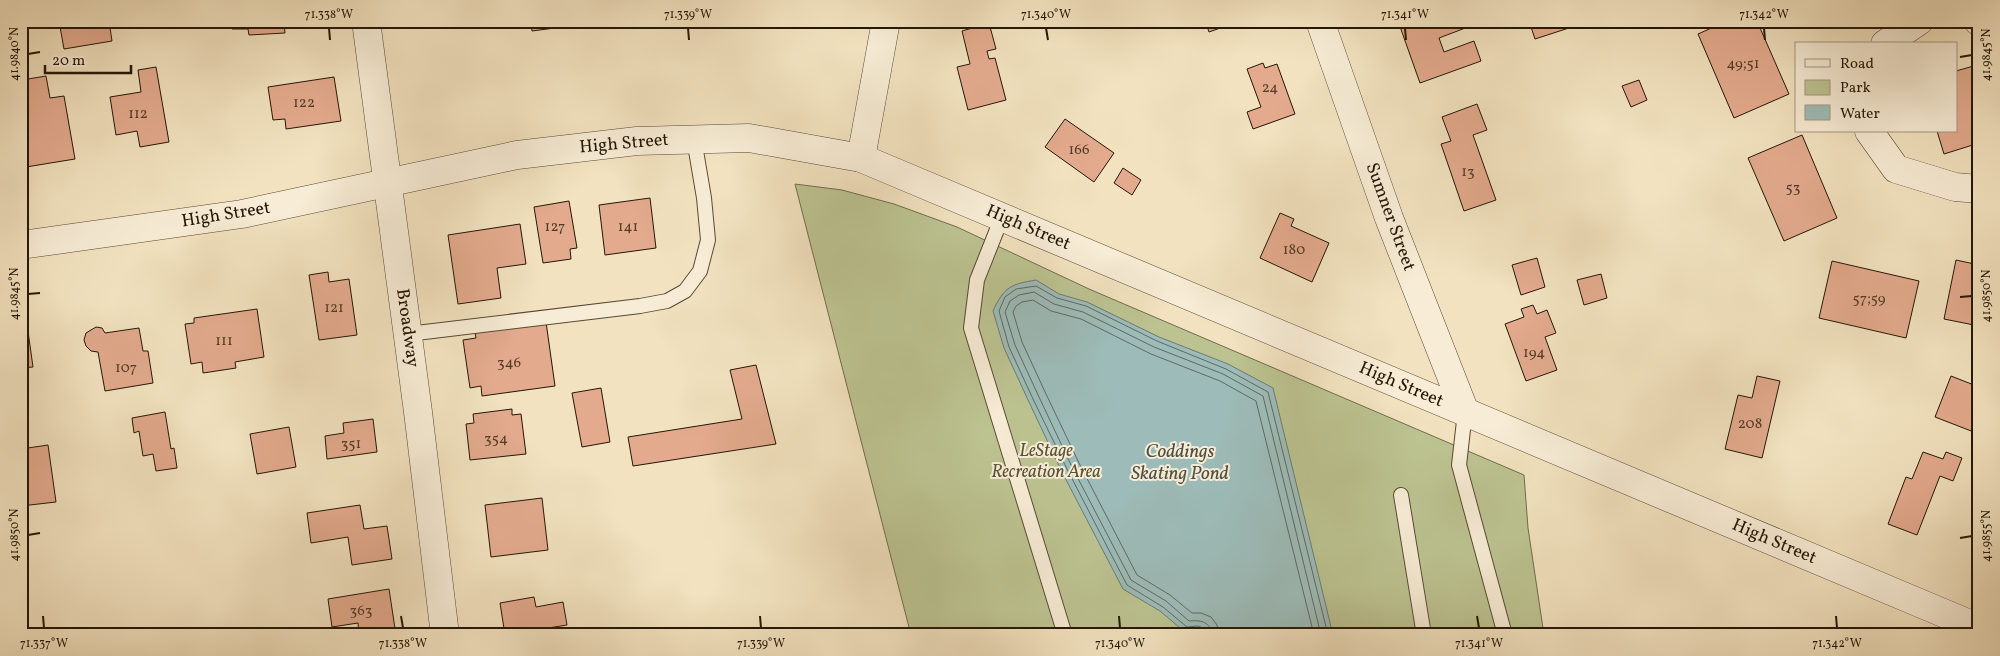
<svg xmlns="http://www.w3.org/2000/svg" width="2000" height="656" viewBox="0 0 2000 656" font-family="Vollkorn,serif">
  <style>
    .green { fill: #bcc391; stroke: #706c4c }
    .water { fill: #9dbcb9; stroke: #6d7a71 }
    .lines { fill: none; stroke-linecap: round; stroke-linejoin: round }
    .shore { stroke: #606960; stroke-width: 1 }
    .building { fill: #e3aa8d; stroke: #241606 }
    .service-casing { stroke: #584934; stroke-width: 16 }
    .minor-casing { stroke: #584934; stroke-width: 29 }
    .tertiary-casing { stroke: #584934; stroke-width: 29 }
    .service { stroke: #f7ecd5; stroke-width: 14 }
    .minor { stroke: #f7ecd5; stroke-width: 28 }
    .tertiary { stroke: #f7ecd5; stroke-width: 28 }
    .ticks { fill: none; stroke: #241606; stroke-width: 2 }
    .labels { text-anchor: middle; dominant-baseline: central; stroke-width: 4; stroke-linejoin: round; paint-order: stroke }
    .number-label { font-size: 15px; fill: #543b28 }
    .street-label { font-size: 18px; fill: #241606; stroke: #f7ecd5 }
    .park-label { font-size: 18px; font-style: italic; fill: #595337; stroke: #f7ecd5 }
    .water-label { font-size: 19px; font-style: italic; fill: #4e5045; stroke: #f7ecd5 }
    .neatline { fill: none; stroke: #241606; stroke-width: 2 }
    .ticks-label { font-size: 12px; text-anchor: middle; fill: #241606 }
  </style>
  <rect width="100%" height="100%" fill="#f2e2bf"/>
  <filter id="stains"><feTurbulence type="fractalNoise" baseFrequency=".004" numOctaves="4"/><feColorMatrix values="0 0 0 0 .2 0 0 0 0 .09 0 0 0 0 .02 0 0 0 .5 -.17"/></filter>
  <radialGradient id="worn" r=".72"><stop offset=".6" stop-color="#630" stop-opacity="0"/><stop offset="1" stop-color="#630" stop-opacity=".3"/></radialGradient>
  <!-- green -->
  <path class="green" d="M795,184L842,190L894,204L957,227L1089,289L1524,475L1528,528L1544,635H911Z"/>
  <!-- water -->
  <path class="water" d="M1036,280L1059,294L1087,302L1159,337L1228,364L1273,388L1333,635H1206L1197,631L1186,633L1160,611L1123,589L1062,472L1029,402L1004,348L993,311C1004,287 1011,284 1036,280Z"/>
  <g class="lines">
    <!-- shore -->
    <g class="shore">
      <path d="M1205,635L1203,628L1198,626L1187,627L1163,607L1127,585L1067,469L1033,399L1009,347L999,311L1005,297L1016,289L1036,286L1057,298L1086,306L1157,341L1226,369L1268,392L1328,635"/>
      <path d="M1212,635C1211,621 1200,620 1189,621L1166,601L1131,580L1072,467L1039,397L1015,345L1005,312L1010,301L1019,295L1034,292L1054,304L1083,312L1154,347L1223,374L1263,396L1321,635"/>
      <path d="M1219,635L1217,625L1211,617L1201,613H1192L1170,595L1137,575L1079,463L1046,394L1022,342L1013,312L1016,306L1022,302L1033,300L1051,311L1081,319L1151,354L1220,381L1256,401L1314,635"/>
    </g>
  </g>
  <!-- building -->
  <g class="building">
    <path d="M59,21H109L112,41L64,49Z"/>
    <path d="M232,21H284L285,33L249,35L248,29H232Z"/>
    <path d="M531,21H570V26L532,31Z"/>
    <path d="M1205,21H1240L1209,32Z"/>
    <path d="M1398,21H1466L1468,27L1439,38L1444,52L1474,41L1481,61L1420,83Z"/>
    <path d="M1529,21H1574L1575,26L1535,39Z"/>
    <path d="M1727,21H1757L1789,94L1734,118L1698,34Z"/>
    <path d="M989,23L996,49L987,51L989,59L995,58L1006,100L968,110L957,67L970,64L962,31Z"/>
    <path d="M1263,63L1265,68L1277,64L1295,114L1253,129L1247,112L1261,107L1247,69Z"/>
    <path d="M1977,65L1979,69V143L1944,154L1937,131H1956V71Z"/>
    <path d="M156,67L169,142L140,147L137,131L116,135L110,97L141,92L138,70Z"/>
    <path d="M46,76L50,98L64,96L75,159L26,167L21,133V102L25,101L22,80Z"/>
    <path d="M334,77L341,121L286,129L285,119L273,120L268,87Z"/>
    <path d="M1639,80L1647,100L1631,107L1622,86Z"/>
    <path d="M1477,104L1487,130L1473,135L1496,200L1464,211L1441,144L1451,141L1442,117Z"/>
    <path d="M1065,119L1114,153L1094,182L1045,147Z"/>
    <path d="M1802,135L1837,218L1784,241L1748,158Z"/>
    <path d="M1123,168L1141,180L1132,195L1114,183Z"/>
    <path d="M650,198L656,248L605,255L599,205Z"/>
    <path d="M569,201L577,248L570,249L571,259L543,263L534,207Z"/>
    <path d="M1280,213L1294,219L1291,226L1329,243L1312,282L1260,258Z"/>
    <path d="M520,224L526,264L497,268L501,298L458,304L448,235Z"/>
    <path d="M1537,258L1545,287L1521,295L1512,265Z"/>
    <path d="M1956,260L1979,265V326L1944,319Z"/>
    <path d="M1832,261L1919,281L1906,338L1819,318Z"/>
    <path d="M328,272L329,282L349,279L357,335L319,340L309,275Z"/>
    <path d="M1601,274L1607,298L1584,305L1577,280Z"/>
    <path d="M1533,305L1537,314L1547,310L1556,333L1545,337L1557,370L1526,381L1505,324L1524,317L1521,309Z"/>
    <path d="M257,309L264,357L235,362L236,368L203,373L202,362L191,364L185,324L194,323V318Z"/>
    <path d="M546,322L555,386L482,396L481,386L470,388L463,340L476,338L475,332Z"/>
    <path d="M27,324L33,367L21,368V325Z"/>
    <path d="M96,327L102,328L105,333L139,328L143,351H148L153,383L105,391L98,352L91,351L86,346L84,340L86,333Z"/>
    <path d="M756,365L776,444L633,466L628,437L742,419L730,370Z"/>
    <path d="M1757,376L1780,381L1762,458L1725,449L1738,395L1752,398Z"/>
    <path d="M1951,376L1979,387V434L1935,417Z"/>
    <path d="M601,388L610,442L582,447L572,393Z"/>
    <path d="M512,409V415L521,414L526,454L470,460L466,424L474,423L473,414Z"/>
    <path d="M165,412L171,449L174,448L177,468L156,471L153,454L143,456L139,431L134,433L132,418Z"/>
    <path d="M373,419L377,452L327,459L325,436L344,433L343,423Z"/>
    <path d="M289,427L296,467L257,474L250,434Z"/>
    <path d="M48,445L56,502L21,506V449Z"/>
    <path d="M1923,452L1943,459L1946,452L1962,458L1953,481L1940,476L1917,535L1888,524L1906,477L1912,479Z"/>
    <path d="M542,498L548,550L491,557L485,505Z"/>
    <path d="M360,505L364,529L387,526L392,559L352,565L348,537L311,543L307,513Z"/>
    <path d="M389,589L396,635H359L358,623L332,627L328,599Z"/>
    <path d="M534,597L536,607L563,602L567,625L505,635L500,603Z"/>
  </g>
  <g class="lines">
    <defs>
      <g id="service">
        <path d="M1002,217L977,280L971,328L1065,635"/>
        <path d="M408,334L640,306L667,301L685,291L700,271L708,240L704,198L694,139"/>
        <path d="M1465,412L1459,465L1505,635"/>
        <path d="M1401,495L1424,635"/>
      </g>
      <g id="minor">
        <path d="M1320,21L1389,218L1465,412"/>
        <path d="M1978,21L1979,22"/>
        <path d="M1885,44L1919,21"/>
        <path d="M1869,131L1896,169L1955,187L1979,189"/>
        <path d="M861,158L886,21"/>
      </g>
      <g id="tertiary">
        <path d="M366,21L418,412L445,635"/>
        <path d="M21,245L242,214L517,155L637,141L749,138L861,158L1979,628"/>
      </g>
    </defs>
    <!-- service casing -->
    <use href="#service" class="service-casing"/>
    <!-- minor casing -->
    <use href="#minor" class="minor-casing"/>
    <!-- tertiary casing -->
    <use href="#tertiary" class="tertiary-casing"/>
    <!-- service -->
    <use href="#service" class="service"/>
    <!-- minor -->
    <use href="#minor" class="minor"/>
    <!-- tertiary -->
    <use href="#tertiary" class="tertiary"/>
  </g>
  <!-- ticks -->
  <path class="ticks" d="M329,28L330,40M688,28L689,40M1046,28L1048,40M1405,28L1406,40M1764,28L1765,40M28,54L40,52M1960,57L1972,55M28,294L40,293M1960,297L1972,296M28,535L40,533M1960,538L1972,536M43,616L44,628M401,616L403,628M760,616L761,628M1119,616L1120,628M1477,616L1479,628M1836,616L1837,628"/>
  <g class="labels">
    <!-- number labels -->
    <g class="number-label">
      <text x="1743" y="64">49;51</text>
      <text x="1270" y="88">24</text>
      <text x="304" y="103">122</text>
      <text x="138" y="114">112</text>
      <text x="1079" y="150">166</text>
      <text x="1468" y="172">13</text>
      <text x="1793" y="188">53</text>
      <text x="555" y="227">127</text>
      <text x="628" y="227">141</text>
      <text x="1294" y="250">180</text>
      <text x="1869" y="299">57;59</text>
      <text x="334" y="308">121</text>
      <text x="224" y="341">111</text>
      <text x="1534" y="353">194</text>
      <text x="509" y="363">346</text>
      <text x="126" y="368">107</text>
      <text x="1750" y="424">208</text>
      <text x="496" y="439">354</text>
      <text x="351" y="444">351</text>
      <text x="361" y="611">363</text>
    </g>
    <!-- street labels -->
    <g class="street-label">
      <text transform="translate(624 144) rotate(-5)">High Street</text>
      <text transform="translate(226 215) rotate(-9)">High Street</text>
      <text transform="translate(1390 217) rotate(70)">Sumner Street</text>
      <text transform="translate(1028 228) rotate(23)">High Street</text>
      <text transform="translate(407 328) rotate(82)">Broadway</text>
      <text transform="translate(1401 385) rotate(23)">High Street</text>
      <text transform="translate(1774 542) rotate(23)">High Street</text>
    </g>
    <!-- park labels -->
    <g class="park-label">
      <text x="1046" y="451">LeStage<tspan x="1046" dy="21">Recreation Area</tspan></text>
    </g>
    <!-- water labels -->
    <g class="water-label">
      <text x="1180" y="452">Coddings<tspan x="1180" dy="22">Skating Pond</tspan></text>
    </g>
  </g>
  <!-- margin -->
  <rect width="2000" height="656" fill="none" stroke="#f2e2bf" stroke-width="55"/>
  <!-- legend -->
  <rect x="1795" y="42" width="162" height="90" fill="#f7ecd5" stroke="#a39682"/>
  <rect x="1805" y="59" width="25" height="8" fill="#f7ecd5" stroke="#a39682"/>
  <text x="1840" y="68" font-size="15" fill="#241606">Road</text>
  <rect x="1805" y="80" width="25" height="15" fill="#bcc391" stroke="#a39682"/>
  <text x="1840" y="92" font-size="15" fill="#241606">Park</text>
  <rect x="1805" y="105" width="25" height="15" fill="#9dbcb9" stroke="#a39682"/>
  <text x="1840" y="118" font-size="15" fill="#241606">Water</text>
  <!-- scale -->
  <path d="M45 65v8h86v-8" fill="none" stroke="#241606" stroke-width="2.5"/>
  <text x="52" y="65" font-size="15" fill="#241606" stroke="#f7ecd5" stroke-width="4" paint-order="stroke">20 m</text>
  <rect x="28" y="28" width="1944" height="600" class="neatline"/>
  <g class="ticks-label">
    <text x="329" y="18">71.338°W</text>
    <text x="688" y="18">71.339°W</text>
    <text x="1046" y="18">71.340°W</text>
    <text x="1405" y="18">71.341°W</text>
    <text x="1764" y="18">71.342°W</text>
    <text transform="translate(14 54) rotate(-90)" y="4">41.9840°N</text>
    <text transform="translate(1986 55) rotate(-90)" y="4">41.9845°N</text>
    <text transform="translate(14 294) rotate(-90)" y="4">41.9845°N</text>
    <text transform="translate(1986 296) rotate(-90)" y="4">41.9850°N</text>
    <text transform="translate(14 535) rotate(-90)" y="4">41.9850°N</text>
    <text transform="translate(1986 536) rotate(-90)" y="4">41.9855°N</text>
    <text x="44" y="647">71.337°W</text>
    <text x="403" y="647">71.338°W</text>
    <text x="761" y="647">71.339°W</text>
    <text x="1120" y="647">71.340°W</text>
    <text x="1479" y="647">71.341°W</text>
    <text x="1837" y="647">71.342°W</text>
  </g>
  <rect width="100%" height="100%" filter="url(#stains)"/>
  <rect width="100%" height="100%" fill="url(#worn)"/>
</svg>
